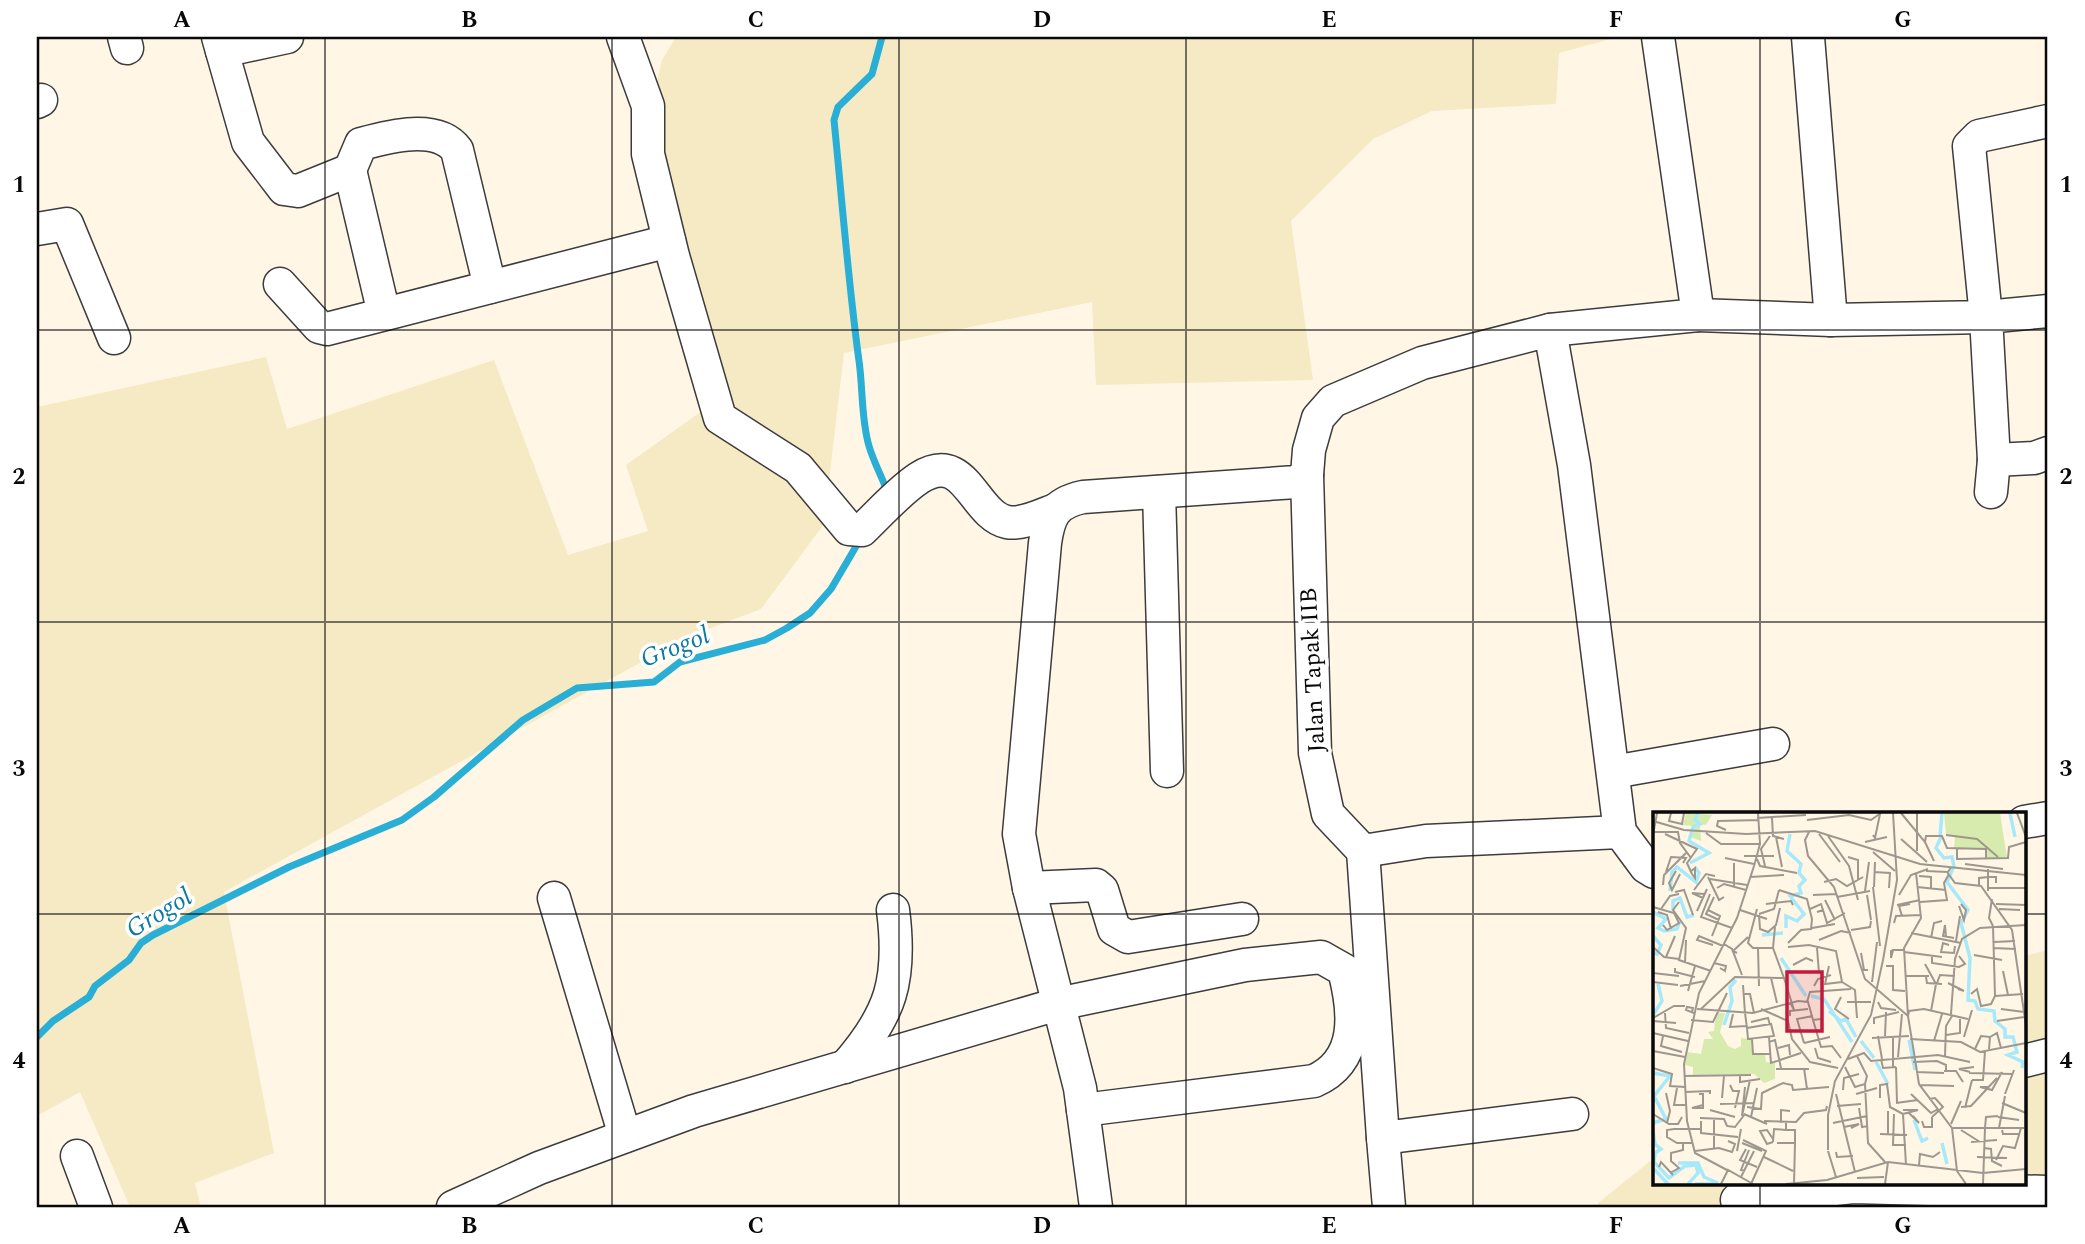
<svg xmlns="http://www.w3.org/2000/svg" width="2085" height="1244" viewBox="0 0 2085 1244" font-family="Spectral,serif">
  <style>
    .farmland { fill: #f6eac5 }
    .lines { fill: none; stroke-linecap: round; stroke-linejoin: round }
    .stream { stroke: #29aed6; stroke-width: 7 }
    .minor-casing { stroke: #3c3c3c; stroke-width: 35 }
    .minor { stroke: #fff; stroke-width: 32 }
    .grid { fill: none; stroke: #090909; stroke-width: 2; stroke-opacity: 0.55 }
    .labels { text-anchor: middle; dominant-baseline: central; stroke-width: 7; stroke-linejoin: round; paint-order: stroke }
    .street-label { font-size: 24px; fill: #090909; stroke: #fff }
    .water-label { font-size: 26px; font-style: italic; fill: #0c7aa2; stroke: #fff }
    .inset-river { fill: none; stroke: #a6e9fa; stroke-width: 3.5 }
    .inset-road { fill: none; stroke: #9d978e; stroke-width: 2 }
    .view { fill: #c11a3e; fill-opacity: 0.15; stroke: #c11a3e; stroke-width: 3.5 }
    .inset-edge { fill: none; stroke: #090909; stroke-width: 3.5 }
    .neatline { fill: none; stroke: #090909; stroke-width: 2.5 }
    .grid-label { font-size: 23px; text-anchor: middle; font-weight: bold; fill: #090909 }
  </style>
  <rect width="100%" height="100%" fill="#fff6e6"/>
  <!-- farmland -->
  <g class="farmland">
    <path d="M676,37H1618L1559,53L1556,104L1432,111L1373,139L1291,221L1313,380L1096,385L1092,302L844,353L824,524L761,609L685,638L224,892L274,1153L195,1183L201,1207H130L80,1092L37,1116V407L266,357L287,429L494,360L568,555L648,531L626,465L713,403L642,144L662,60Z"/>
    <path d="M2048,950V1207H1598V1203L1654,1158V1183H2024V956Z"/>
  </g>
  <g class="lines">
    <!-- stream -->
    <g class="stream">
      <path d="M882,37L872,74L838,107L834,120C842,200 848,280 859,361C863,388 861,419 869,446C873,460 880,473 885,486L883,493"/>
      <path d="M37,1037L53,1021L89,997L95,986L129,960L141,943L153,935L289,867L402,820L434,797L523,720L577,688L654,682L680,662L765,640L787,628L810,613L831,589L861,538"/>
    </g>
    <defs>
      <g id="minor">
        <path d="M124,37L127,48"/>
        <path d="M218,37L248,142L284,189L298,191L350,170L361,144C387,137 437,123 457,150L490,287"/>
        <path d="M623,37L648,106V154L673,256L720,418L798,468L849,529L862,530C880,513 898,492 919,478C966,448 973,515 1007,522C1022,525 1042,515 1055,510"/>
        <path d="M1808,37L1831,320"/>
        <path d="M222,51L287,37"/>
        <path d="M37,102L41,100"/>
        <path d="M350,170L384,314"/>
        <path d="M37,229L67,224L114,338"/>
        <path d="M280,284L319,327L327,329L669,241"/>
        <path d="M1698,315L1831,320L1986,317L1969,146L1979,136L2048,121"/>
        <path d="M1550,330L1574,465L1620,832L1646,867L1654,872"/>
        <path d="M1994,460L2034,458L2048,453"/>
        <path d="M1307,475L1315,753L1328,814L1363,851"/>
        <path d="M1159,492L1167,771"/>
        <path d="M1991,492L1994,460L1986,317L2048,311"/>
        <path d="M1613,772L1773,744"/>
        <path d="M2024,822L2048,818"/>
        <path d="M1363,851L1383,1138L1572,1114"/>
        <path d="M1363,851L1426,841L1620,832"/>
        <path d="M1029,888L1096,885L1102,890L1114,929L1128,937L1242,919"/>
        <path d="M554,898L625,1136"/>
        <path d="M2024,1061L2048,1055"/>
        <path d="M845,1067C891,1015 902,980 893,910"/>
        <path d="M1383,1138L1389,1207"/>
        <path d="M77,1156L96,1207"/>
        <path d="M1737,1200L1853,1187L2048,1192"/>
        <path d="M453,1207L539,1168L694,1111L1058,1004L1245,965L1321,957L1344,970C1355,1012 1360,1061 1314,1081L1083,1110"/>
        <path d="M1096,1207L1080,1088L1029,888L1019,834L1045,543C1049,515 1055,503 1083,497L1296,482L1307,475L1309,450L1318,418L1333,401L1422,363L1550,330L1698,315L1658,37"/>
      </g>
    </defs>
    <!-- minor casing -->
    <use href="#minor" class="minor-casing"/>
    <!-- minor -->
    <use href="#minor" class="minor"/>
  </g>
  <!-- grid -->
  <path class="grid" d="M325,37V1207M612,37V1207M899,37V1207M1186,37V1207M1473,37V1207M1760,37V814M37,330H2048M37,622H2048M37,914H1654M2024,914H2048M1760,1183V1207"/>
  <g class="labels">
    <!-- street labels -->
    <g class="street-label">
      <text transform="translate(1313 670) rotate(-93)">Jalan Tapak IIB</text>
    </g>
    <!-- water labels -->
    <g class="water-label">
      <text transform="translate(675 647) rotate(-21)">Grogol</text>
      <text transform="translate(159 913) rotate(-31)">Grogol</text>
    </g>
  </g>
  <!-- overview -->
  <g transform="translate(1653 812)">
    <rect width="373" height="373" fill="#fff6e6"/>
    <path d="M33,1L59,3L53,13L47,12L48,29L38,25L40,14L30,13ZM291,1H347L354,46H334V37L301,36L302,24L293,22ZM63,201H72L67,220L75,234L82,237L88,234V226L99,227L100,243L112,242L113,250L122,251V267L111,271L101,262L40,263V255L32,253L34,240L48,242L51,227H60L55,220L61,219Z" fill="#d8ebae"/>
    <path class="inset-river" d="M357,1L362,25M287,24L289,1M288,25L283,36L291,46L299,45L301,54L294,70L315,98L308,111L317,146L315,188L322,189L325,197L341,199L342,209L352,217V225H360L364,240L355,243L370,250L369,256M37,51L56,41L36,29L40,15L47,12L42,8L45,1M17,79L19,60L24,55L43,70L46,61L42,55M20,99V89L27,86L34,105L41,103M0,100L13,107L5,116L11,119L24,117L27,109M133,116V104L144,109L151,102L137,84L148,81L146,74L152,68L146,61L148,52L134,39L137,22M109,123L130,121M0,124L8,133L4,142L0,140M128,146L153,184M158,184L171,187L199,230M176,199L188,209L193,207L203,225M0,203L9,189L5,172M71,213L79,189L77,175L83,168M256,228L262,258M208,229L221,246M223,250L235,272M0,261L17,264L1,284L13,307L0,311M261,308L269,329L275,326M0,319L2,332L8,337L2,341L1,350L16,366L32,354L43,353L45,361L35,372M289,331L294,352M25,351H45L51,365L65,371M0,356L15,372M42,372H64"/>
    <path class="inset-road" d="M18,1L16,9L29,12L31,1M248,1L272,30L281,49M364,1L373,25M104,6L153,3M119,6L120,24L131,27M154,8L196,3L218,8L228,1M0,9L31,18L93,22L162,19L267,52L373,63M73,18L64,14L65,9L106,8M0,20H25L27,31L38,46M156,20L152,28L155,44L181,75L212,167L255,204M53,21L68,32H107M12,22L44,37L34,51L39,62M166,22L187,50M0,23L4,1M220,23L222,26L227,2M293,23L324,27L345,45M175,24L196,54L205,88M123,25L129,55M248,27L274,50M212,30L234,25M272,30L273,24H289L294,36L333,37V46M304,36V47L355,46L356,35L373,30M264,39V1M220,40L242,59M91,44H121M195,45L205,48V68M72,46L101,52M104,47L107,54L144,61M81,51V74M312,52L350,57M112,54L108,37L117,24M23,59L16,71L19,78L27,62M273,59L295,60L298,55M13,60L18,45L33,46L30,51M37,60L42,56V66L39,62M221,60L237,61L236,76M294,60L302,71L328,74L359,118L373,214M266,64L278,65V77M55,65L66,88L71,85M97,65L131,63M57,67L94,73M171,70L183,67L194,74L210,65M10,73L11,63L33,41M326,73V66L335,65H343V71M220,75L227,134M221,75L222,50M264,75L293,78M64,76L71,72L93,78M336,76H372M41,78L53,62L62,64M126,78L154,87L159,107L158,117L148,118L135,131M212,79L216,50M335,79V57M22,80L31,78L40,103M57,82L48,105L79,116M160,83L183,82M214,83L218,108M246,83L258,63L275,57M61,85L53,102L66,108M184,85L217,79M50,86L39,81L51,82M339,87L336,106L340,114M172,88L182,108M26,90L20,98L33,116L26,148L58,159M267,90L294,88L291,71L296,62M113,92L138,89L140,93M343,92L373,93M244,93L267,88M306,94L311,108L313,98L308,92M0,95L21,101L26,111L14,118L10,113M8,97L17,84L26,82M104,97L95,131L100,136H120L131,166M157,97L168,92L170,98L164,100M346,97L367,98M55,98L67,104L59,124M87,98L114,107M170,98L174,111L192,101M44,99L54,77M5,100L14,103L18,117M106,102L121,97L126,78M106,103L107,117L115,120L123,113L127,96M249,104L246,94L257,92M241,111L243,104L268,103M340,114L342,184M159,116L182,112M198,118L217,115L218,109M258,121L308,131M293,125L292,113L290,124L301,126M278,126L281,111L289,109M166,128L188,119L198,121M303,129L307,104M341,130L362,129M71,132L79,137L89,163M60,133L44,128L46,124L70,134M296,133L290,131L288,140L301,141L302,134M0,135L11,145L26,147M135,135L156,133L183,139L189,170L202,178L204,206M105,136L106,174M120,136L122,115M164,136L166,161M340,136L363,137M240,138L238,146V139L240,138H251M251,140L289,145M84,141L80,139L95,125M208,141L211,158H215M279,143V151L306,155L312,152L306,144M321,143L349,148M13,145L22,124M32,151L33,128M61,151L73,154L72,159L67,156M272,152L283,172M140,153L153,146L160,149M176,154L172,172L189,170M233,154H240V178L252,179M22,156V160L42,165M350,159L355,183M0,161L26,164M252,164H276M273,165L274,171L289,172M118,166L124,191M0,170L25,173M219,170L224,130M284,171L287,163L302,164M295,171L311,179L305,177M90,173L92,201L94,216L95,227L121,224L118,212L94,216M27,174L52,169M161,174L165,167L178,163M35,179L42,154M90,182H97L101,201M318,182L324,177L328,194L338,192L342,184M342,184L370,182M188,185L182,197L196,207M154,190L157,180L198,177M194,190H218M225,190L228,196L243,198M44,197L100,201L145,189L155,190L160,208L168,207M48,197L82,165L131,166L141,198L137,190M108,197L135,209L139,227L157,250L185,256M348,197L371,200M278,199L283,172M39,200L40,196L34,195L33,198L41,201M12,201L13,216L36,221M80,202L77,215L93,214M298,202L302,147L309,127L327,116L373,113M137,204V199L155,197M255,204L266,272L299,316H371M255,204L256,199L271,197L315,207M255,205L251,136L268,106L263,61M0,206L21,194H32M38,208L60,210L74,181M160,208L168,235L179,234L188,246M0,209L23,211M344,209L371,205M98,210L115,206L117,213M221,212V206L246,200M0,221L35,229M293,223L307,221V207M10,224L8,234L29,240M225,224L229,247M232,224L233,200M116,225L118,251L148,241M311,225L319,198M219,226L256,224M99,227L100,242H117M257,227L308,230L327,240L373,231M281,229L289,202M116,230L122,228L128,256M151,231L144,207L160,204M151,231L177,225M125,236L136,233L137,243M162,236L165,246L178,250M322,237L328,224L337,225M336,237L337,225L344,221L348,236M0,239L32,245M292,244L293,214L299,204M245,245L249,202M195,247L211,241L218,249L285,243L317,250M228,247L230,256L243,255M260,250L284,249L293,253V259M192,255L202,275L212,272L214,264L204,244M240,255V225M243,255L244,291M0,256L19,262L17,274L32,275M151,256L154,277M123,257H156M291,259H303L310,270M263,260L291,261M317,260L306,257L321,255M316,261L359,262M31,264L98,263M87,264V270L107,267M319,268H330L332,239M212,272L215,331L232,350M77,273L80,279H86L82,296M267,273L301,274M92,275L89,304L97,268M336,275H327L339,278L349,260M24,276L21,293H33M190,278L191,266L206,262M32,280L57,279V282M13,281L17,299L14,311M46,282H50V296H39L50,293M183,282L202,360M203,282L224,276M258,282L278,301L285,297M352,282L361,258M69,286L71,264M227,286V273L234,272L237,295L250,302M276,287L282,286L290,295L279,305M243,291L265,288M349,291L373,301M67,292L101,291M184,294L208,292M94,295L108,297L109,281L130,271L139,273L140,278L176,275M308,295L318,294L344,266M206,296L209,315L215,314M312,296L319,268M57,298L82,305M250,298H265L250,302M255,300L266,311L260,304M0,302L16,312H25L29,305M91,302L114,312M241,302L240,333H253M250,302L253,353M98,305L104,276M345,305L366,308M47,306L71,307L74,314M48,309V321L85,325M111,309L143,310L151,301L173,298L174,294M269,309L271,315H279V305M128,311V298L137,299M180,311L214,304M298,312L308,289M74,314L82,315L92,302M191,315L206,312L198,316M299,316L304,359L313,372M332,316L333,305L345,304M346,316L352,284M21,317L14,318V325L24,331H39M21,317H48M308,318L327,330M349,318L350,322H367M227,322L254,323M235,322V299M120,327L114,318L107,319L114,332L120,330M90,328L113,339L98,372M120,330L121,317L133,318M318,330L344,328M89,331L109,339M124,331H142V318H133V311M331,336L338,337L339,349L349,354M61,337V307M93,337L87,348L104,355M175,338V303L182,269L218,203L230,148L244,68L240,1M42,339L66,336L79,340L82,332L75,329M84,339L88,317M175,339L183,365M183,340L184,345L200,344M111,345L140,359M324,345L354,346M343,348L350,334L362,336L368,316M266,353L267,342L280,345L287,340M6,355L8,350L20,363M74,358L42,341L34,309L31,252L46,181L84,106L101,54L107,32L105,1M92,359L88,358L96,338M17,361L26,356L18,349V341L30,338V332M88,365L101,339M204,366L231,365M68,372L75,358L100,372M133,372L174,368L235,350L330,361L373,357M141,372L142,331M232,372L235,350M330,372L332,316"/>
    <path class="view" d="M134,160H169V219H134Z"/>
    <rect width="373" height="373" class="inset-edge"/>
  </g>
  <!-- border -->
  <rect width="2085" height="1244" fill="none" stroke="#ffffff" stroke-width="77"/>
  <rect x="38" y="38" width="2008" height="1168" class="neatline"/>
  <g class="grid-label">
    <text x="182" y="27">A</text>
    <text x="469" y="27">B</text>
    <text x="756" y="27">C</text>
    <text x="1042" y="27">D</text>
    <text x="1329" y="27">E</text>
    <text x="1616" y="27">F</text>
    <text x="1903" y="27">G</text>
    <text x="19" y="192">1</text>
    <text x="2066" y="192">1</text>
    <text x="19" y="484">2</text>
    <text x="2066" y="484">2</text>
    <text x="19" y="776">3</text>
    <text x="2066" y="776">3</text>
    <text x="19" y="1068">4</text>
    <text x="2066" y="1068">4</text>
    <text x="182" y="1233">A</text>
    <text x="469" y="1233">B</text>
    <text x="756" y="1233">C</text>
    <text x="1042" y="1233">D</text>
    <text x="1329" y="1233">E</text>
    <text x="1616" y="1233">F</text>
    <text x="1903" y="1233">G</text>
  </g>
</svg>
